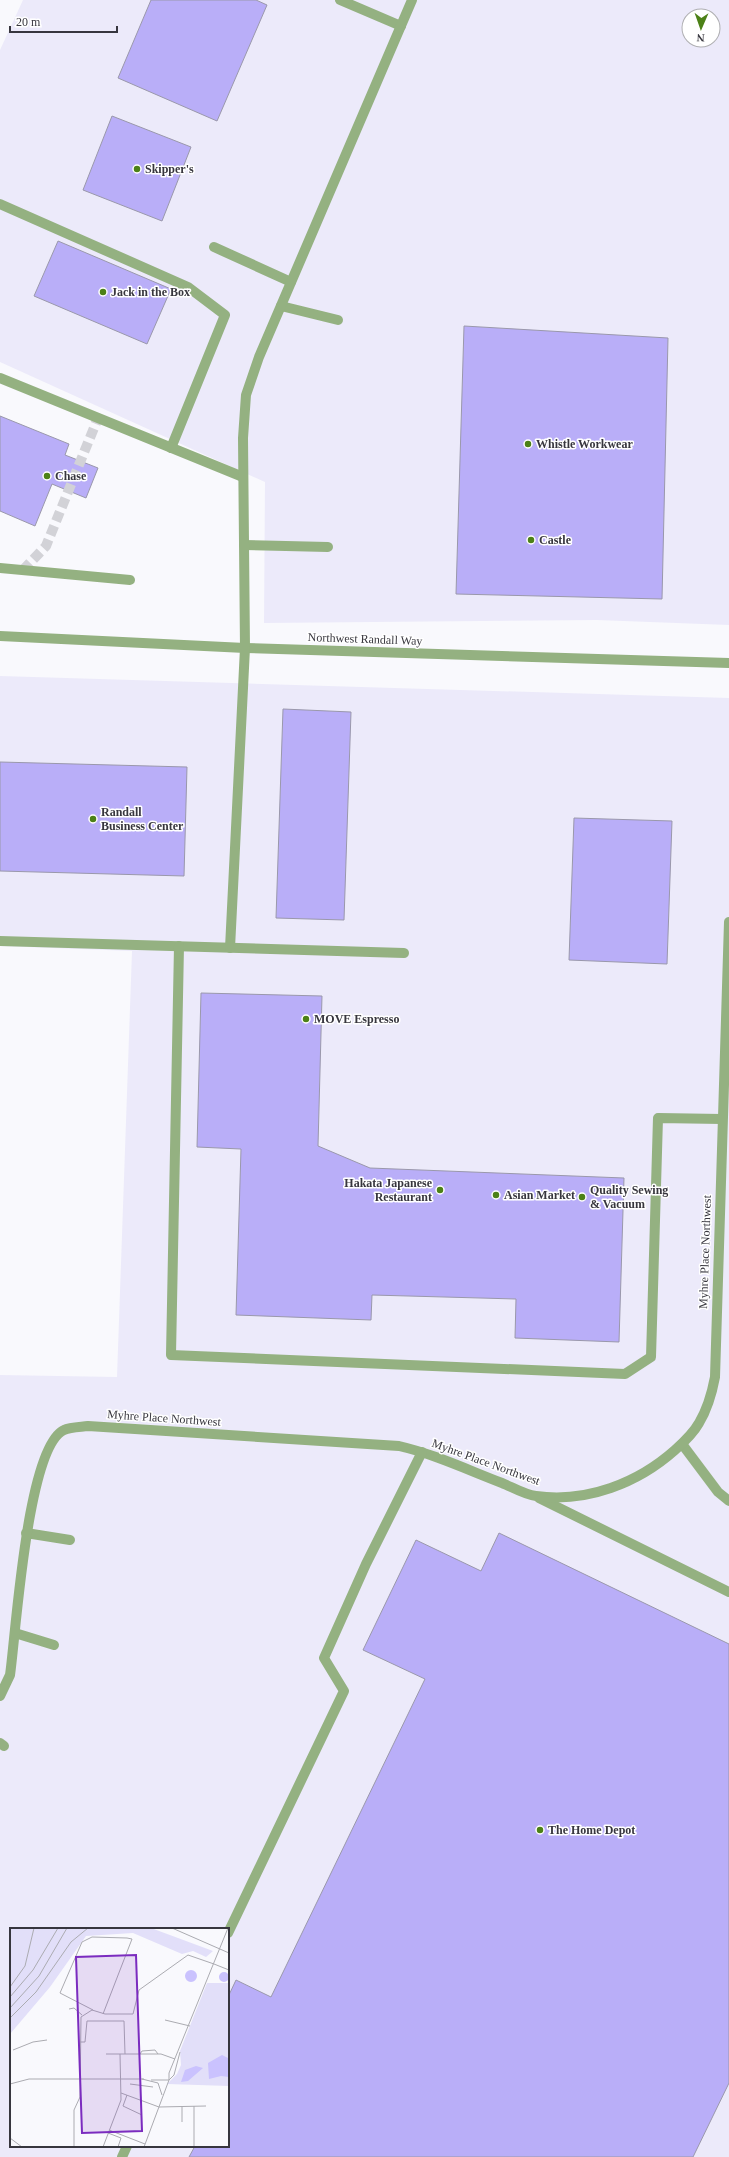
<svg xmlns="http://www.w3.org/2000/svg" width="729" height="2157" viewBox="0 0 729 2157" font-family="'Times New Roman',serif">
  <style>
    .built { fill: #eceafa; fill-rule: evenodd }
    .building { fill: #b9aef8; stroke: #9a98ab }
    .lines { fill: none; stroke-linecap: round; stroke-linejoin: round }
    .minor-tunnel { stroke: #d2d2d7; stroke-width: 10; stroke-dasharray: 10 5; stroke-linecap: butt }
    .minor { stroke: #94b181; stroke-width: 10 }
    .poi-dot { fill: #4c8117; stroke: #fff; stroke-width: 1.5 }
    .labels { text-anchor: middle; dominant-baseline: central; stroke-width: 3; stroke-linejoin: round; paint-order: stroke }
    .poi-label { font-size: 12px; font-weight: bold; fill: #37363e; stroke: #fff; text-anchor: start }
    .street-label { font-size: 12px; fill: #37363e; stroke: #fff }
    .inset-road { fill: none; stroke: #ababb1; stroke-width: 1 }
    .view { fill: #7b2cbf; fill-opacity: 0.15; stroke: #7b2cbf; stroke-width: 2 }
    .inset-edge { fill: none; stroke: #37363e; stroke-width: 2 }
  </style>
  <rect width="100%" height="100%" fill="#f9f9fd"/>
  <!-- built -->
  <g class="built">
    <path d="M23,0H729V625L597,620L264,623L265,482L0,362V50ZM689,16H713V40H689Z"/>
    <path d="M0,676L729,698V2157H0V1375L117,1377L132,951L0,946ZM11,1929H228V2146H11Z"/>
  </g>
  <!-- building -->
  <g class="building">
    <path d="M151,0H256L267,5L217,121L118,78Z"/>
    <path d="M112,116L191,147L162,221L83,190Z"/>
    <path d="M58,241L171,289L147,344L34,296Z"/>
    <path d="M464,326L668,338L662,599L456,594Z"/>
    <path d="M0,416L69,444L65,455L98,468L86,498L52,484L35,526L0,511Z"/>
    <path d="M283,709L351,712L344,920L276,918Z"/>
    <path d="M0,762L187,767L184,876L0,871Z"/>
    <path d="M574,818L672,821L667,964L569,960Z"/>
    <path d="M201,993L322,996L318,1146L370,1168L624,1178L619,1342L515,1338L516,1299L372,1295L371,1320L236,1315L241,1149L197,1147Z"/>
    <path d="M499,1533L729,1644V2083L693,2157H189L195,2146H228V1997L236,1980L271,1997L425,1679L363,1650L416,1540L481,1571Z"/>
  </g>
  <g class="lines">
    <!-- minor-tunnel -->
    <path class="minor-tunnel" d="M23,570L46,546L98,418"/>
    <!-- minor -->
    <g class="minor">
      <path d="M340,0L401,26"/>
      <path d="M0,204L188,287L225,315L171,448"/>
      <path d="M214,247L291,282"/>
      <path d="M281,306L338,320"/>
      <path d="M0,378L243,477"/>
      <path d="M244,545L328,547"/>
      <path d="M0,568L130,580"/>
      <path d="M0,636L245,648L729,663"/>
      <path d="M0,941L404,953"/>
      <path d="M179,946L171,1355L625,1374L651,1357L658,1118L722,1119"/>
      <path d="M230,948L245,648L243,438L246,395L259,357L412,0"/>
      <path d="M682,1444L718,1492L729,1501"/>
      <path d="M539,1498L729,1592"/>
      <path d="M26,1533L70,1540"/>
      <path d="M15,1633L54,1645"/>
      <path d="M0,1696L10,1675C16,1633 27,1447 64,1430C70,1427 81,1427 88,1426L399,1446C434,1454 468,1470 502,1483C512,1487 525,1495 536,1496C587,1503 638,1483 675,1450C684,1442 694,1432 699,1423C708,1408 712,1393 715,1377L729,922"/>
      <path d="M0,1743L4,1746"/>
      <path d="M228,1933L344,1691L324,1658L366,1564L422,1452"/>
      <path d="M122,2157L127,2146"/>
    </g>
  </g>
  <!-- markers -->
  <g class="poi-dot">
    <circle cx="137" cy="169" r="4"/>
    <circle cx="103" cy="292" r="4"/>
    <circle cx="528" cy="444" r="4"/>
    <circle cx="47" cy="476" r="4"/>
    <circle cx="531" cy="540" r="4"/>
    <circle cx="93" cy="819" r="4"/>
    <circle cx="306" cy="1019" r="4"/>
    <circle cx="440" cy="1190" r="4"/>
    <circle cx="496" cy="1195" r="4"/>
    <circle cx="582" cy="1197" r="4"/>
    <circle cx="540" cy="1830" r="4"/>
  </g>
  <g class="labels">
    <!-- poi labels -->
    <g class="poi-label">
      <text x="145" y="169">Skipper's</text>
      <text x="111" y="292">Jack in the Box</text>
      <text x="536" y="444">Whistle Workwear</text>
      <text x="55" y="476">Chase</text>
      <text x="539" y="540">Castle</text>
      <text x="101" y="812">Randall<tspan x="101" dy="14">Business Center</tspan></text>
      <text x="314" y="1019">MOVE Espresso</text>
      <text x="432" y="1183" text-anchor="end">Hakata Japanese<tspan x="432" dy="14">Restaurant</tspan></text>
      <text x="590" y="1190">Quality Sewing<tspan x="590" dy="14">&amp; Vacuum</tspan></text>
      <text x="504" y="1195">Asian Market</text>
      <text x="548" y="1830">The Home Depot</text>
    </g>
    <!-- street labels -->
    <g class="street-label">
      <text transform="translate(365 639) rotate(2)">Northwest Randall Way</text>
      <text transform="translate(705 1252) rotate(-88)">Myhre Place Northwest</text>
      <text transform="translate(164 1418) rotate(4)">Myhre Place Northwest</text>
      <text transform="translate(486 1462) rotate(20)">Myhre Place Northwest</text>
    </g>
  </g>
  <!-- overview -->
  <g transform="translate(10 1928)">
    <rect width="219" height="219" fill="#f9f9fd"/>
    <path d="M0,0H141L203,23L196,29L183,23L172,26L123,5L76,8L40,59L0,106ZM197,55H219V158L157,156L167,146L171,137L170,123Z" fill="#e2dff9"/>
    <path d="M175 48a6 6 0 1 1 12 0a6 6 0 1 1-12 0ZM209 49a5 5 0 1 1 10 0a5 5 0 1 1-10 0ZM212,127L218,130L219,149L211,148L199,151L198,135ZM186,138L193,140L178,153L171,154L175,142Z" fill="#cac2fe"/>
    <path class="inset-road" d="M162,0L219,25M204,36L219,42M0,59L15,38L24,0M0,69L23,42L48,0M0,80L29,48L57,0M59,81L64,80L72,87M83,82L50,65L72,14L82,9L117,10L122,11L93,86M0,90L26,64L61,14L78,0M155,92L180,98M70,114H75L77,93H114L115,126M3,122L23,114L37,112M96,126H151L165,131M130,126L132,123L145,122L148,126M132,151L148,155L152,167M141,152H159M159,152L164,147L170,124M0,156L19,151H134M120,156L143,159M111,165L149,179L196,178M117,167L113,178L132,187M172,178V194M99,202L135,216M98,205L111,210L108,219M0,210L12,219M64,219V182L70,169L71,89L82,82L95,86H123L129,62L178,27L204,36M93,219L111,172L110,126M134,219L159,152V145L218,0M184,219V178"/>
    <path class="view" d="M126,27L132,203L72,205L66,29Z"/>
    <rect width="219" height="219" class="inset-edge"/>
  </g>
  <!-- north arrow -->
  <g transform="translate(701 28) rotate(182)"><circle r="19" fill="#ffffff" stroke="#afafb2"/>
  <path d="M0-3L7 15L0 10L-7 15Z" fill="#4c8117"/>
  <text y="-6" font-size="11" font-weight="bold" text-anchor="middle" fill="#37363e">N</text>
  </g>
  <!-- scale -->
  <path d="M10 26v6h107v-6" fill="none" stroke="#37363e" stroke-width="2"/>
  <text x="16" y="26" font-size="12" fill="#37363e" stroke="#ffffff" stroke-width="3" paint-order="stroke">20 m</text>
</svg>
